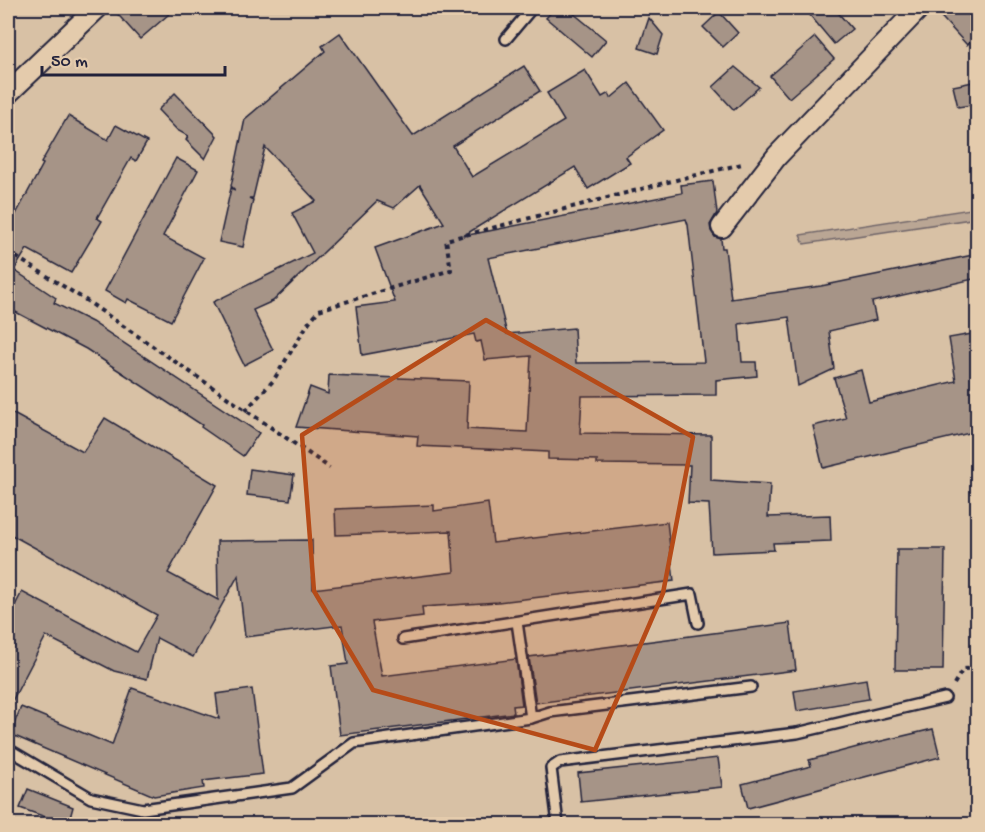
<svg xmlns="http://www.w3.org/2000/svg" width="985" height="832" viewBox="0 0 985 832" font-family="'Gochi Hand',sans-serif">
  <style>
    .green { fill: #baa694; stroke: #6e6468; stroke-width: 1.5 }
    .building { fill: #a69487; stroke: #22223b; stroke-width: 1.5; fill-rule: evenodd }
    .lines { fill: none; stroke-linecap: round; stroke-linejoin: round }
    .service-casing { stroke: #22223b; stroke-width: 14 }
    .minor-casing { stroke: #22223b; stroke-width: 24 }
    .path { stroke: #22223b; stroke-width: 4; stroke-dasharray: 4.5 4.5; stroke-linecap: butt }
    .service { stroke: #e4cbac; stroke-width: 9 }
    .minor { stroke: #e4cbac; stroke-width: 20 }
    .marked { fill: #b64b18; fill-opacity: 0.2; stroke: #b64b18; stroke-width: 4.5; stroke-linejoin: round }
  </style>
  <rect width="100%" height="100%" fill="#d8c1a5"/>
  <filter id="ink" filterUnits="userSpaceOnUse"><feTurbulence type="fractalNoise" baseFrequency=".0167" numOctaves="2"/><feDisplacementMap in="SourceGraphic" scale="12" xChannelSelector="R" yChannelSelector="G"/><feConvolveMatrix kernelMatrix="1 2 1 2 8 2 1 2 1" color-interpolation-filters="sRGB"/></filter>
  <g filter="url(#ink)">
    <!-- green -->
    <path class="green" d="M977,208V218L804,244L800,235Z"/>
    <!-- building -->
    <g class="building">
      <path d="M112,8H176L140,39Z"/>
      <path d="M555,8H567L606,40L592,57L546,18Z"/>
      <path d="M804,8H834L852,29L834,44Z"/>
      <path d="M933,8H967L978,19V35L967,45Z"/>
      <path d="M719,12L738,33L723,47L703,27Z"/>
      <path d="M649,18L663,35L657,54L639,48Z"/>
      <path d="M340,33L413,136L524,66L540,91L453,146L472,177L564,121L547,93L585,70L602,97L609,93L611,98L629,83L663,130L626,157L630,163L588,189L575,167L463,236L682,193L681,185L713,181L717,213L710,225L711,231L715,237L721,239L722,248H725L731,299L821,286L978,254V278L872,302L876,320L829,331L834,369L798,386L789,317L739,324L742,362H756L757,376L716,380V395L582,396L580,433L711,435V480L770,484L768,517L830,515L831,541L773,543L774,550L712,553L709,504L688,503L690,465L597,464V460L548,459V452L417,446L418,436L296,427L310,387L328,394L329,375L469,381L467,429L527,432L531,356L485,360L481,341L476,342L474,334L362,355L356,307L395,302L375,248L444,223L420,185L394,208L377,201L273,301L253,310L273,350L244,365L213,302L313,253L292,213L316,201L265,147L253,198H249L253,200L243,247L219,242L231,188L235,190L231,186L245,119L325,51L322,46ZM686,219L688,225L704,362L576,363L574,328L507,334L488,258Z"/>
      <path d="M815,37L834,59L789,98L770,76Z"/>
      <path d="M735,67L759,87L734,110L713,87Z"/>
      <path d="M978,81V104L958,107L953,86Z"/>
      <path d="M175,93L217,136L205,159L186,140L188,136L177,130L158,110Z"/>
      <path d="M68,116L108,140L116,125L147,142L136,161L131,158L97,218L102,221L71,273L27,249L14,270L56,298L54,303L92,322L259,433L243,456L201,427L202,425L86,349L8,308V229L43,164L41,163Z"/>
      <path d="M176,158L198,170L163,236L204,258L171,321L128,299L126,303L105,291Z"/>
      <path d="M978,333V431L823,468L813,426L846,418L834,378L861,370L869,402L956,381L949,338Z"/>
      <path d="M8,411L83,452L105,418L217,485L168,573L218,600L217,541L312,540L313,589L454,572L451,531L336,535L335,509L434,505V511L488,503L493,543L667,522L674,581L498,602L422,607L423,616L372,622L382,676L516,659L522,705L513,706L514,713L340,735L331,666L348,664L342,625L245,637L238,576L193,657L157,638L147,679L114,671L46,636L8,709V619L22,592L136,652L157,615L8,533Z"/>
      <path d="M250,469L294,475L290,500L247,495Z"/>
      <path d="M897,549H945L943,670H895Z"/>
      <path d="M790,623L796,670L536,703L529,657Z"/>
      <path d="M866,679L869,699L797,711L794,691Z"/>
      <path d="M132,688L219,719L216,694L252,689L263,774L203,781L204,788L154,796L10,734L21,707L112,745Z"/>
      <path d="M933,729L940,757L748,808L742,784L811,766L809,760L865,745Z"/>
      <path d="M718,758L722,787L581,802L578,773Z"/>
      <path d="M28,789L73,807L68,825L20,808Z"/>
    </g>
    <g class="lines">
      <defs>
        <g id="service">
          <path d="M506,39L532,8"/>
          <path d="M517,622L531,718"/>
          <path d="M403,639L692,594L698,623"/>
          <path d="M8,749L91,798L143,809L292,788L354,743L531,718L550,712L751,687"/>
          <path d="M558,824L551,768L560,762L797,733L945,698"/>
        </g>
        <g id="minor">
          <path d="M8,93L97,8"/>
          <path d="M722,227L777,156L919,8"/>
        </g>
      </defs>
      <!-- service casing -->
      <use href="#service" class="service-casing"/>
      <!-- minor casing -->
      <use href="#minor" class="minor-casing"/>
      <!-- path -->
      <g class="path">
        <path d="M8,252L84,299L330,468"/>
        <path d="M245,411L273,381L309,322L319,310L451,270L446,240L668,182L742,164"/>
        <path d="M954,684L963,669L978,668"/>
      </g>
      <!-- service -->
      <use href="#service" class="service"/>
      <!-- minor -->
      <use href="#minor" class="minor"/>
    </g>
  </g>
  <!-- marked area -->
  <path class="marked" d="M486,320L693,437L663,593L595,750L373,690L314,591L302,435Z"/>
  <!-- margin -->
  <rect width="985" height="832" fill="none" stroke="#e4cbac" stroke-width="30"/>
  <rect x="15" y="15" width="955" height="802" fill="none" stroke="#22223b" stroke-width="2" filter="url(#ink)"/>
  <!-- scale -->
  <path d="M42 66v9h183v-9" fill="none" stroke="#22223b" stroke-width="3"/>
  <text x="51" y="66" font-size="18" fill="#22223b" stroke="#e4cbac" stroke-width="4.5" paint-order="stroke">50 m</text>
</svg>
